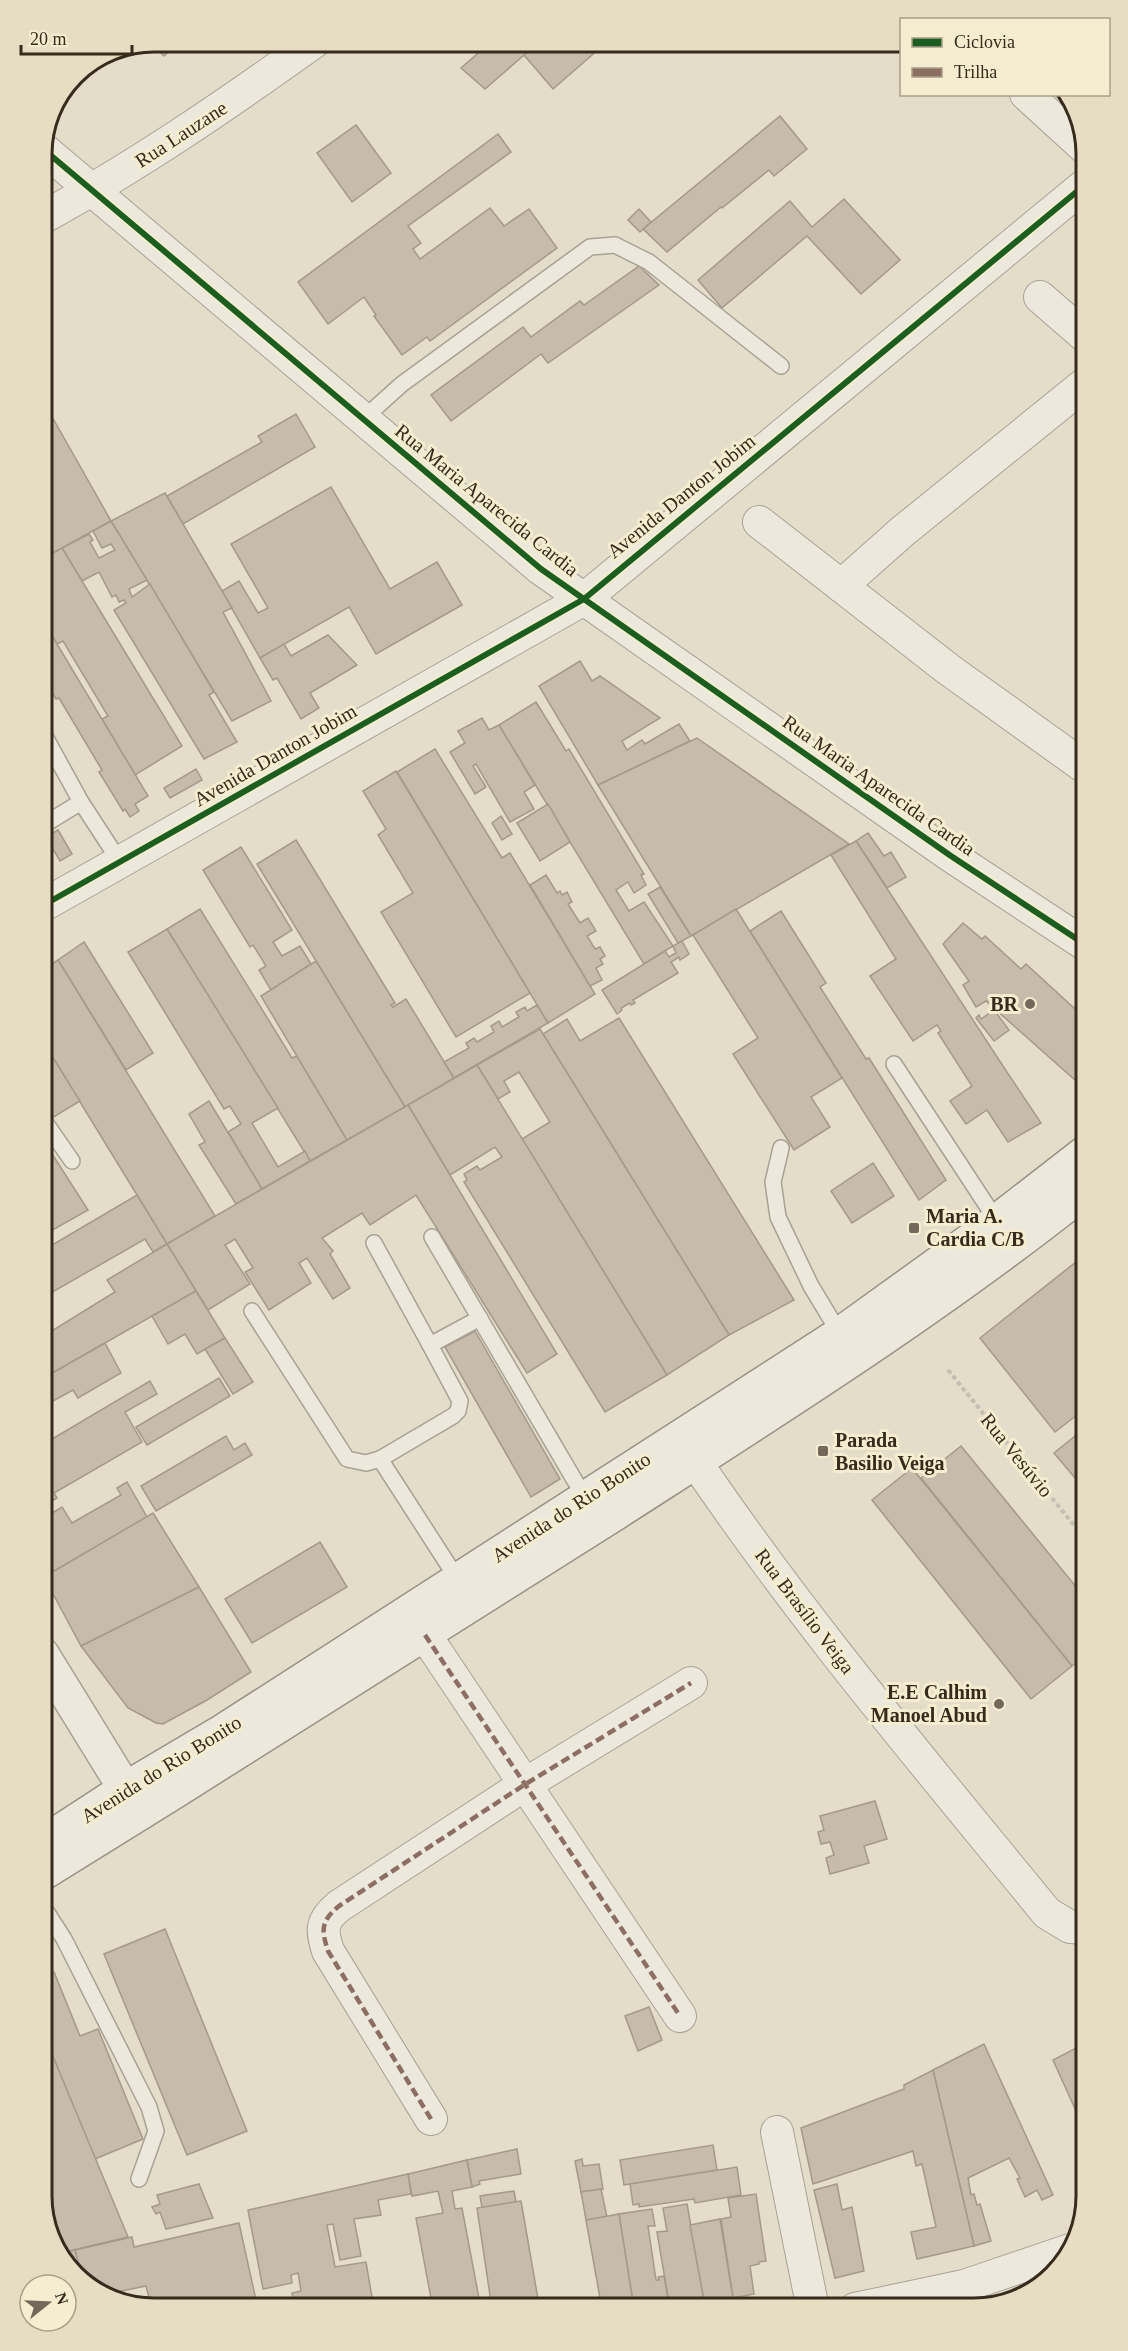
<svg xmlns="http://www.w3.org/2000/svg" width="1128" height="2351" viewBox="0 0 1128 2351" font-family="Georgia,serif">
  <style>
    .building { fill: #c7bbab; stroke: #a4998a; stroke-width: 1.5 }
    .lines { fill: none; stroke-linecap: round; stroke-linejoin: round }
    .service-casing { stroke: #a9a294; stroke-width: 18 }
    .minor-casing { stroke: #a9a294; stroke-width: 34 }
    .tertiary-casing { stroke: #a9a294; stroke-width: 36 }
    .secondary-casing { stroke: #989184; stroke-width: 36 }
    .path { stroke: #c4beb3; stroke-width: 4; stroke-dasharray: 4.5 3; stroke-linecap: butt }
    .service { stroke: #ece8dc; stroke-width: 15 }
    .minor { stroke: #ece8dc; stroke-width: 32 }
    .tertiary { stroke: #ece8dc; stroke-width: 33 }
    .secondary { stroke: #ece8dc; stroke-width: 33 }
    .quiet { stroke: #8d6e63; stroke-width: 4.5; stroke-dasharray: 9 4.5; stroke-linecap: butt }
    .cycleway-casing { stroke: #f5edd0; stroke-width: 10 }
    .cycleway { stroke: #1b5e20; stroke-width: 6 }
    .poi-dot { fill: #73695a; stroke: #f5edd0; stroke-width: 2 }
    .labels { text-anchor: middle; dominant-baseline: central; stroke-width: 6; stroke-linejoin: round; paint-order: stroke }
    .street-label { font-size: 20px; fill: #362b1d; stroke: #f5edd0 }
    .poi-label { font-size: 20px; font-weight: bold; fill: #362b1d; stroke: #f5edd0; text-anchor: end }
    .rim { fill: none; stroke: #362b1d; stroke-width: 3 }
  </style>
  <rect width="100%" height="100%" fill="#e4ddca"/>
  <!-- building -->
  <g class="building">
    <path d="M178,42L164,56L150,43L155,42Z"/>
    <path d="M491,42H539L485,89L461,68Z"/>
    <path d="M539,42H607L553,89L524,55Z"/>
    <path d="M780,116L807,149L774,176L769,170L722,208L721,207L667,252L643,229Z"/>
    <path d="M356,125L391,173L352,202L317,153Z"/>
    <path d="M498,134L511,152L408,226L421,243L413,249L420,259L490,208L504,226L529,209L557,248L430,341L427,337L402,355L374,316L376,315L364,297L328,324L298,282Z"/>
    <path d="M844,199L900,260L861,294L807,236L722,308L698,280L790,201L812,227Z"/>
    <path d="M639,209L651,222L640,232L628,220Z"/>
    <path d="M639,266L659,285L548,363L541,354L451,421L431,395L523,327L531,337L580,301L584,305Z"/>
    <path d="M42,399L111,521L42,559Z"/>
    <path d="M296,414L315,447L183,524L167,496L262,442L258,436Z"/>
    <path d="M331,487L390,589L437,562L462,605L376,654L349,607L260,658L222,591L239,581L258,613L268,608L231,544Z"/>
    <path d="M165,493L232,608L223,612L271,701L232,721L111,521Z"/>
    <path d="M111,521L147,580L129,589L132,597L150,584L214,692L209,695L237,742L204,759L114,610L126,603L124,600L119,602L116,595L112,597L99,572L82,581L62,548L89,534L93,540L90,542L99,558L115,550L111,544L102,548L93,531Z"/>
    <path d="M62,548L182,746L135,775L102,719L108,716L63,641L57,644L42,619V559Z"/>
    <path d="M42,619L148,796L135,804L139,811L130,817L125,809L123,811L99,772L102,770L59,698L56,699L42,675Z"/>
    <path d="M328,635L357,665L310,693L319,708L301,719L277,678L273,680L260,658L284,644L291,656Z"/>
    <path d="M580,661L592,681L600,676L660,718L622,741L627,750L642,740L645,744L679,724L690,741L598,785L539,686Z"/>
    <path d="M536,702L566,751L569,749L644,874L641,875L646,885L634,893L628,882L616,890L629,911L644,902L673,946L644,964L499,725Z"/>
    <path d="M482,718L489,730L499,725L535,785L524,792L534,809L510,822L476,764L473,766L486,787L475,794L450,752L465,743L458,731Z"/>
    <path d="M697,738L849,844L691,936L598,785Z"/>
    <path d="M435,749L502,858L510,853L595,994L548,1023L397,772Z"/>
    <path d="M196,769L202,780L170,798L164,788Z"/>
    <path d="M396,771L530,993L456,1037L381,912L413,893L378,835L386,829L363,791Z"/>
    <path d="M548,804L570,842L540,861L517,823Z"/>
    <path d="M501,816L512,834L502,840L492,823Z"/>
    <path d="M58,830L72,854L60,861L46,837Z"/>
    <path d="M868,833L884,856L891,852L906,877L887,888L856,841Z"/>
    <path d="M296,840L395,1003L391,1005L393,1007L406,999L454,1078L405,1107L257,864Z"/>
    <path d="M856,841L1001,1063L1041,1123L1008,1142L987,1110L966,1124L950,1101L972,1086L938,1033L941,1031L937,1025L913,1041L870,976L896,959L831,855Z"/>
    <path d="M241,847L292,930L273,942L282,956L300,946L311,964L271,990L259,970L266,966L253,945L250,947L203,870Z"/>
    <path d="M546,875L557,893L560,891L562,895L567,892L572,902L568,904L580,923L588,918L596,931L587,936L595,949L600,947L605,956L600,959L603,964L596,968L602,980L590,986L530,885Z"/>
    <path d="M660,887L691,936L678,943L648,894Z"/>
    <path d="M200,909L292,1058L297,1056L347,1140L310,1161L167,929Z"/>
    <path d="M736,909L842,1078L811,1097L830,1127L794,1150L733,1054L758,1038L693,935Z"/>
    <path d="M781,911L826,983L820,987L866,1059L869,1058L946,1180L919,1200L750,931Z"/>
    <path d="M963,923L982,939L985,936L1021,969L1026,964L1086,1019V1086L1084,1088L986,1001L976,1007L963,985L969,981L943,944Z"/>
    <path d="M167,929L278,1108L252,1123L278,1167L305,1151L310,1161L262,1189L228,1132L241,1124L230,1106L224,1109L128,952Z"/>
    <path d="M682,941L689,954L680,960L679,957L671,962L678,973L633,1000L635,1003L631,1005L630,1003L621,1008L622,1010L617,1014L602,990L665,951L669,957L676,953L673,946Z"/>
    <path d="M84,942L153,1053L126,1070L58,960Z"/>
    <path d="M58,960L215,1216L167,1244L42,1040V970Z"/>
    <path d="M316,961L405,1107L347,1140L261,996Z"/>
    <path d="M537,1005L548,1023L454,1078L444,1062L469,1048L466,1043L474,1038L477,1042L494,1032L491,1026L499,1021L502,1027L519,1017L516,1012L525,1007L527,1011Z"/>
    <path d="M994,1010L1009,1030L994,1041L976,1018L979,1015L981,1019Z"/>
    <path d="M619,1018L794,1300L729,1335L543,1034L567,1019L580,1041Z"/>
    <path d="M540,1029L729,1335L667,1375L522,1139L550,1122L519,1072L504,1081L510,1092L498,1099L477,1065Z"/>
    <path d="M42,1040L80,1101L42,1124Z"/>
    <path d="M477,1065L667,1375L605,1412L464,1182L467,1180L464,1174L477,1166L480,1170L502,1157L495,1147L450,1175L408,1105Z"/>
    <path d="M209,1101L262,1189L236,1204L199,1145L205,1142L189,1114Z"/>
    <path d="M408,1105L557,1354L527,1373L416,1195L370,1225L362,1213L322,1238L333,1251L330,1254L350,1288L333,1299L307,1258L299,1263L311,1283L269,1310L245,1272L253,1268L235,1239L225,1245L250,1284L208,1310L167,1244Z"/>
    <path d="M47,1146L88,1210L49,1232L42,1221V1149Z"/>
    <path d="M873,1163L894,1196L852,1223L831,1191Z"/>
    <path d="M137,1195L167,1244L153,1252L145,1239L42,1298V1251Z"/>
    <path d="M167,1244L196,1291L42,1379V1337L115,1292L107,1280Z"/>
    <path d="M1086,1254V1408L1055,1432L980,1338Z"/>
    <path d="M196,1291L225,1338L197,1354L185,1334L168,1344L152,1316Z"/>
    <path d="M475,1331L560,1479L531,1497L445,1347Z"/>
    <path d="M225,1338L253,1382L233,1394L205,1349Z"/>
    <path d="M105,1343L121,1373L78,1398L73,1390L42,1407V1379Z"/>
    <path d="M219,1378L230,1396L147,1445L136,1427Z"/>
    <path d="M150,1381L157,1394L125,1412L142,1442L54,1493L57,1498L42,1507V1445Z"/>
    <path d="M1086,1427V1491L1054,1453Z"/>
    <path d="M226,1436L234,1450L245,1443L252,1455L156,1511L141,1486Z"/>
    <path d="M961,1446L1086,1599V1655L1072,1666L921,1478Z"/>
    <path d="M912,1468L1072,1666L1031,1699L872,1500Z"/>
    <path d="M127,1482L147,1517L44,1577L42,1519L62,1507L72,1523L121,1495L117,1488Z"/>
    <path d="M153,1513L199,1587L81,1646L44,1577Z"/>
    <path d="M320,1542L347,1587L252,1643L225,1599Z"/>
    <path d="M199,1587L251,1672L207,1700L163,1724L156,1723L128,1708L81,1646Z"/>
    <path d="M875,1801L887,1839L864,1846L869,1863L830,1874L826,1858L834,1855L830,1842L821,1844L818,1832L824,1830L820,1816Z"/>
    <path d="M165,1929L247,2131L187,2155L104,1954Z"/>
    <path d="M48,1968L50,1974L54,1972L80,2036L98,2029L143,2139L95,2159L42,2030V1971Z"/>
    <path d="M649,2007L662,2040L638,2051L625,2016Z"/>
    <path d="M42,2030L79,2119L128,2237L61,2253L50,2239L42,2196Z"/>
    <path d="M1085,2041H1086V2133L1053,2060L1086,2043Z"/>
    <path d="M984,2044L1053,2195L1042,2200L1037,2190L1025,2197L1017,2179L1020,2178L1009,2158L968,2178L971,2195L974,2194L977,2205L980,2204L991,2241L974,2246L933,2070Z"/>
    <path d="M933,2070L974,2246L917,2259L911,2232L936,2227L922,2164L916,2166L913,2151L813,2184L801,2128L904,2089V2085Z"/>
    <path d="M713,2145L717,2170L624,2185L620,2160Z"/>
    <path d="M517,2149L521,2174L479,2181L480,2184L472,2187L467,2160Z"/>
    <path d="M582,2159L583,2166L599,2164L603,2189L581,2192L575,2161Z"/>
    <path d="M467,2160L472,2187L452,2191L455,2209L462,2208L481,2309H433L416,2218L443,2213L438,2191L412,2196L408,2174Z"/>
    <path d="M737,2167L741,2195L695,2203L694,2199L639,2207V2204L633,2205L630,2184Z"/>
    <path d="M408,2174L411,2194L378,2200L381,2215L354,2219L361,2256L340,2260L333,2224L327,2225L335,2267L366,2262L374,2309H295L292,2293L301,2291L298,2273L291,2275L292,2283L263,2289L248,2210Z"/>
    <path d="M199,2184L213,2218L166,2229L160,2212L156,2214L152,2207L160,2204L157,2195Z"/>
    <path d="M837,2184L842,2210L852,2207L864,2271L835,2278L814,2190Z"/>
    <path d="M601,2189L607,2217L586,2220L581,2192Z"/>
    <path d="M514,2191L516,2202L482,2208L480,2196Z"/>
    <path d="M756,2194L766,2261L759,2262V2264L750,2266L754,2294L733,2298L721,2219L731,2217L728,2198Z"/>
    <path d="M521,2201L538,2299L543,2298L545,2309H492L477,2208Z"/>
    <path d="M687,2204L705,2305L690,2309H670L657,2232L667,2231L663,2208Z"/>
    <path d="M652,2209L655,2226H648L656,2280H659L658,2277L664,2276L670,2309H634L619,2214Z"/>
    <path d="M619,2214L634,2309H602L586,2220Z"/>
    <path d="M720,2219L733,2298L705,2305L690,2225Z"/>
    <path d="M239,2223L258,2309H152L146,2286L107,2294L86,2286L83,2281L75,2250L132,2237L134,2247Z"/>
    <path d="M75,2250L83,2281L61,2253Z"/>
  </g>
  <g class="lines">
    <defs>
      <g id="service">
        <path d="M363,419L402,384L590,247L615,245L649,262L781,366"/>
        <path d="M42,731L81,802L120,862"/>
        <path d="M42,826L81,802"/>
        <path d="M894,1064L997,1221"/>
        <path d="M45,1122L72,1161"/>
        <path d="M781,1148L773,1182L778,1217L811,1286L840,1334"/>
        <path d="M432,1237L585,1498"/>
        <path d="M374,1243L430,1345"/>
        <path d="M252,1311L347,1459L366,1463L380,1459"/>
        <path d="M458,1580L380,1459L453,1416L458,1411L460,1401L430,1345L480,1318"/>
        <path d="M42,1905L64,1939L149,2107L156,2131L139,2179"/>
      </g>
      <g id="minor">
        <path d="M1026,94L1084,147"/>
        <path d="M42,148L541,569L951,856L1086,945"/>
        <path d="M42,218C137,166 226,105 314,42"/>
        <path d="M1040,297L1086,337"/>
        <path d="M759,522L948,669L1086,768"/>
        <path d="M841,586L903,531L1086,383"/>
        <path d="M42,906L584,599L1086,184"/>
        <path d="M681,1440C791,1606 921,1759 1047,1913L1070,1927L1086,1928"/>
        <path d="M425,1635L680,2016"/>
        <path d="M431,2119L328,1951C321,1929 321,1921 339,1906L524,1785L691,1683"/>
        <path d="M777,2132L813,2309"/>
        <path d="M855,2309L964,2286L1070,2250"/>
      </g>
      <path id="tertiary" d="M42,1654L140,1813"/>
      <g id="secondary">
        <path d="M42,1843L125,1789L223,1731L840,1334L997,1221L1086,1152"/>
        <path d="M42,1874C234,1755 425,1635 616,1513C776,1410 937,1309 1086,1190"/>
      </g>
    </defs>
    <!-- service casing -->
    <use href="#service" class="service-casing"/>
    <!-- minor casing -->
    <use href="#minor" class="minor-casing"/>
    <!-- tertiary casing -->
    <use href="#tertiary" class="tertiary-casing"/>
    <!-- secondary casing -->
    <use href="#secondary" class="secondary-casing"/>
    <!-- path -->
    <path class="path" d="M948,1370L1086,1540"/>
    <!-- service -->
    <use href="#service" class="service"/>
    <!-- minor -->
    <use href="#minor" class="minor"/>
    <!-- tertiary -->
    <use href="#tertiary" class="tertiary"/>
    <!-- secondary -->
    <use href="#secondary" class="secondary"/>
    <!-- quiet -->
    <g class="quiet">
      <path d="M425,1635L680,2016"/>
      <path d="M431,2119L328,1951C321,1929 321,1921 339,1906L524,1785L691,1683"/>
    </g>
    <defs>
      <g id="cycleway">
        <path d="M42,148L541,569L951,856L1086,945"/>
        <path d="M42,906L584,599L1086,184"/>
      </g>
    </defs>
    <!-- cycleway casing -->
    <use href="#cycleway" class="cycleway-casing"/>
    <!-- cycleway -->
    <use href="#cycleway" class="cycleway"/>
  </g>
  <!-- markers -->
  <g class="poi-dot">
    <circle cx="1030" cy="1004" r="6"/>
    <rect x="908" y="1222" width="12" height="12" rx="3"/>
    <rect x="817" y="1445" width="12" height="12" rx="3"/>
    <circle cx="999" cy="1704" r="6"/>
  </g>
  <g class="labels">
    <!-- street labels -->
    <g class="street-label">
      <text transform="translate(181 134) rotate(-33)">Rua Lauzane</text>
      <text transform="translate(681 496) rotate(-39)">Avenida Danton Jobim</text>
      <text transform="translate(487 500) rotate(39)">Rua Maria Aparecida Cardia</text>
      <text transform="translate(275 755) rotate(-30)">Avenida Danton Jobim</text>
      <text transform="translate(879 785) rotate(35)">Rua Maria Aparecida Cardia</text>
      <text transform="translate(1017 1455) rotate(51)">Rua Vesúvio</text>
      <text transform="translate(571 1507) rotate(-33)">Avenida do Rio Bonito</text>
      <text transform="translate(805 1611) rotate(53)">Rua Brasílio Veiga</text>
      <text transform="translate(161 1769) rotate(-32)">Avenida do Rio Bonito</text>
    </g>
    <!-- poi labels -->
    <g class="poi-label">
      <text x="1018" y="1004">BR</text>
      <text x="926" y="1216" text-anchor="start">Maria A.<tspan x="926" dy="23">Cardia C/B</tspan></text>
      <text x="835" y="1440" text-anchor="start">Parada<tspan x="835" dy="23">Basilio Veiga</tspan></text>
      <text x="987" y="1692">E.E Calhim<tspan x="987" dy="23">Manoel Abud</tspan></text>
    </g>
  </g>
  <!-- crop -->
  <path d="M0 0H1128V2351H0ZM154 52H974A102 102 0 0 1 1076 154V2196A102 102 0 0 1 974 2298H154A102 102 0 0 1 52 2196V154A102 102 0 0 1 154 52Z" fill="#e6ddc2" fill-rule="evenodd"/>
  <path class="rim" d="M154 52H974A102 102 0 0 1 1076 154V2196A102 102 0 0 1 974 2298H154A102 102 0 0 1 52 2196V154A102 102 0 0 1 154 52Z"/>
  <!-- legend -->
  <rect x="900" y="18" width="210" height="78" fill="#f5edd0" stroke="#a99f88" stroke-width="1.5"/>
  <rect x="912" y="38" width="30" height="9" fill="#1b5e20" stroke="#a99f88" stroke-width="1.5"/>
  <text x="954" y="48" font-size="18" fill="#362b1d">Ciclovia</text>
  <rect x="912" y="68" width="30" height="9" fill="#8d6e63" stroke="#a99f88" stroke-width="1.5"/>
  <text x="954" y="78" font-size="18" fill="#362b1d">Trilha</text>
  <!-- north arrow -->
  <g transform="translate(48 2303) rotate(72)"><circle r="28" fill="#f5edd0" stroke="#a99f88" stroke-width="1.5"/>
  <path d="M0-4.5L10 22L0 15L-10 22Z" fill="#73695a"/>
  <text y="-9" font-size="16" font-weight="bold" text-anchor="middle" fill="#362b1d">N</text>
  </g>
  <!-- scale -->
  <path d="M21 45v9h111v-9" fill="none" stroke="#362b1d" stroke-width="3"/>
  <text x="30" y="45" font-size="18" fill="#362b1d" stroke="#f5edd0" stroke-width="4.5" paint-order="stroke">20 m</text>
</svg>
